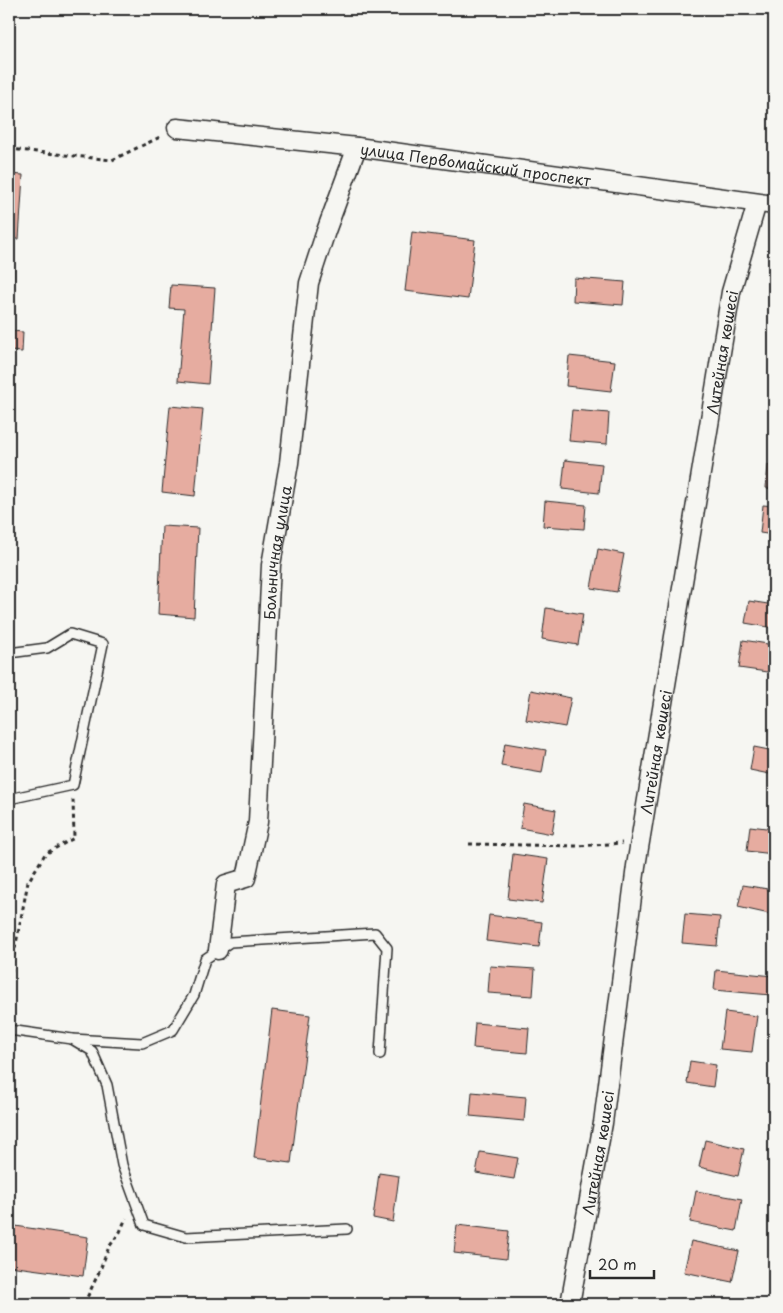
<svg xmlns="http://www.w3.org/2000/svg" width="783" height="1313" viewBox="0 0 783 1313" font-family="'Playpen Sans',sans-serif">
  <style>
    .building { fill: #e6aca0; stroke: #2b2b2b }
    .lines { fill: none; stroke-linecap: round; stroke-linejoin: round }
    .service-casing { stroke: #2b2b2b; stroke-width: 12 }
    .minor-casing { stroke: #2b2b2b; stroke-width: 21 }
    .path { stroke: #2b2b2b; stroke-width: 3; stroke-dasharray: 4 4; stroke-linecap: butt }
    .service { stroke: #f6f6f2; stroke-width: 9 }
    .minor { stroke: #f6f6f2; stroke-width: 18 }
    .labels { text-anchor: middle; dominant-baseline: central; stroke-width: 4; stroke-linejoin: round; paint-order: stroke }
    .street-label { font-size: 15px; fill: #2b2b2b; stroke: #f6f6f2 }
  </style>
  <rect width="100%" height="100%" fill="#f6f6f2"/>
  <filter id="ink" filterUnits="userSpaceOnUse"><feTurbulence type="fractalNoise" baseFrequency=".02" numOctaves="2"/><feDisplacementMap in="SourceGraphic" scale="10" xChannelSelector="R" yChannelSelector="G"/><feConvolveMatrix kernelMatrix="1 2 1 2 8 2 1 2 1" color-interpolation-filters="sRGB"/></filter>
  <g filter="url(#ink)">
    <!-- building -->
    <g class="building">
      <path d="M9,41H13L9,93Z"/>
      <path d="M9,174L23,175L19,239H9Z"/>
      <path d="M412,232L475,240L468,299L405,291Z"/>
      <path d="M9,266L14,267L12,331L23,332L22,352L9,351Z"/>
      <path d="M574,278L625,282L623,305L573,301Z"/>
      <path d="M171,285L215,288L208,384L178,381L184,309L169,308Z"/>
      <path d="M569,356L615,361L611,391L566,386Z"/>
      <path d="M170,406L203,409L195,496L162,492Z"/>
      <path d="M572,410L609,413L607,444L569,441Z"/>
      <path d="M565,460L602,464L599,493L562,489Z"/>
      <path d="M768,465L774,466V489L766,488Z"/>
      <path d="M545,501L586,505L584,529L543,526Z"/>
      <path d="M763,505L774,506V535L760,533Z"/>
      <path d="M162,526L198,528L194,617L158,614Z"/>
      <path d="M598,549L624,554L617,592L591,588Z"/>
      <path d="M749,601L774,605V628L745,623Z"/>
      <path d="M546,608L583,614L578,645L542,639Z"/>
      <path d="M743,640L774,645V673L739,668Z"/>
      <path d="M531,690L571,698L565,727L526,720Z"/>
      <path d="M505,743L546,750L542,773L501,766Z"/>
      <path d="M754,747L774,751V775L750,770Z"/>
      <path d="M524,804L556,810L552,834L520,828Z"/>
      <path d="M750,826L774,829V854L747,851Z"/>
      <path d="M513,854L548,859L542,903L508,899Z"/>
      <path d="M743,885L774,890V915L738,907Z"/>
      <path d="M685,914L720,917L717,946L682,943Z"/>
      <path d="M489,915L542,922L539,947L486,941Z"/>
      <path d="M490,966L535,969L533,996L488,993Z"/>
      <path d="M716,970L773,976L771,995L714,990Z"/>
      <path d="M272,1010L310,1015L291,1163L254,1158Z"/>
      <path d="M725,1012L757,1016L752,1052L720,1049Z"/>
      <path d="M475,1023L529,1028L527,1053L473,1048Z"/>
      <path d="M690,1061L716,1065L713,1087L687,1083Z"/>
      <path d="M472,1092L526,1097L524,1121L470,1116Z"/>
      <path d="M705,1140L744,1149L738,1176L699,1167Z"/>
      <path d="M480,1152L518,1158L514,1179L476,1173Z"/>
      <path d="M379,1173L399,1176L393,1222L373,1218Z"/>
      <path d="M696,1191L742,1199L736,1231L690,1222Z"/>
      <path d="M9,1225L88,1237L83,1276L9,1266Z"/>
      <path d="M457,1225L509,1231L506,1259L454,1253Z"/>
      <path d="M691,1241L739,1251L732,1282L684,1272Z"/>
      <path d="M680,1299L715,1304H680Z"/>
    </g>
    <g class="lines">
      <defs>
        <g id="service">
          <path d="M9,653L47,648L70,634L103,644L73,785L9,799"/>
          <path d="M9,1030L72,1039L92,1051L107,1085L122,1165L144,1225L186,1237L347,1229"/>
          <path d="M72,1039L142,1043L173,1030L194,995L205,959L230,942L375,933L387,948L380,1054"/>
        </g>
        <g id="minor">
          <path id="s1" d="M177,128L357,147L774,205"/>
          <path id="s2" d="M218,950L226,884L246,878L258,822L271,565L289,463L309,283L326,231L357,147"/>
          <path id="s3" d="M570,1304L603,1123L636,866L731,292L757,203"/>
        </g>
      </defs>
      <!-- service casing -->
      <use href="#service" class="service-casing"/>
      <!-- minor casing -->
      <use href="#minor" class="minor-casing"/>
      <!-- path -->
      <g class="path">
        <path d="M9,149L112,160L160,137"/>
        <path d="M469,844L579,846L622,843"/>
        <path d="M9,980L28,882L45,854L74,838L73,799"/>
        <path d="M84,1304L100,1270L109,1247L120,1232L126,1218"/>
      </g>
      <!-- service -->
      <use href="#service" class="service"/>
      <!-- minor -->
      <use href="#minor" class="minor"/>
    </g>
  </g>
  <g class="labels">
    <!-- street labels -->
    <g class="street-label">
      <text stroke="none"><textPath href="#s1" startOffset="301">улица Первомайский проспект</textPath></text>
      <text stroke="none"><textPath href="#s3" startOffset="964">Литейная көшесі</textPath></text>
      <text stroke="none"><textPath href="#s2" startOffset="415">Больничная улица</textPath></text>
      <text stroke="none"><textPath href="#s3" startOffset="559">Литейная көшесі</textPath></text>
      <text stroke="none"><textPath href="#s3" startOffset="154">Литейная көшесі</textPath></text>
    </g>
  </g>
  <!-- margin -->
  <rect width="783" height="1313" fill="none" stroke="#f6f6f2" stroke-width="30"/>
  <rect x="15" y="15" width="753" height="1283" fill="none" stroke="#2b2b2b" stroke-width="2" filter="url(#ink)"/>
  <!-- scale -->
  <path d="M590 1270v8h64v-8" fill="none" stroke="#2b2b2b" stroke-width="2.5"/>
  <text x="598" y="1270" font-size="15" fill="#2b2b2b" stroke="#f6f6f2" stroke-width="4" paint-order="stroke">20 m</text>
</svg>
